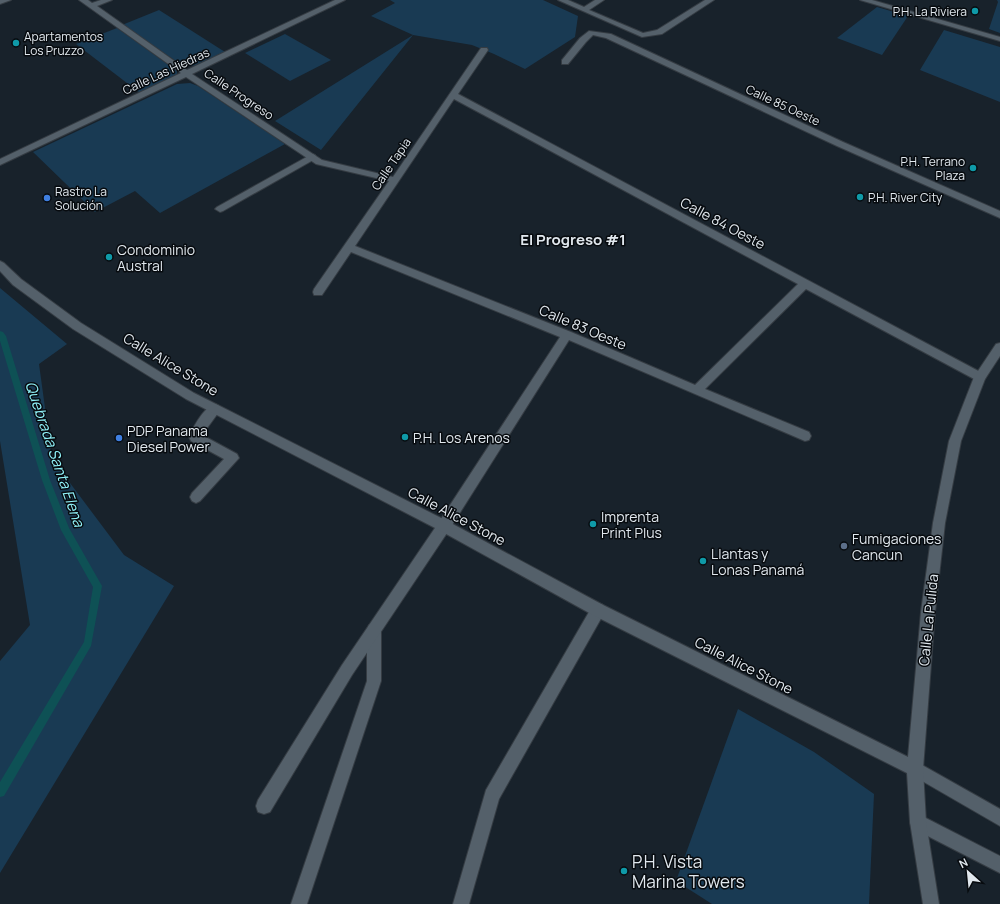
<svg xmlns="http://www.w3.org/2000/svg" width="1000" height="904" viewBox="0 0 1000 904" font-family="Manrope,sans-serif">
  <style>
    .green { fill: #193a53 }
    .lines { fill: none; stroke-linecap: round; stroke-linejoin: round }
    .stream { fill: #0e5155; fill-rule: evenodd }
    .lane-casing { stroke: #353c43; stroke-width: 2 }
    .street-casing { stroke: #353c43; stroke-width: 2 }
    .secondary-casing { stroke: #353c43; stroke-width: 2 }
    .lane { fill: #54606a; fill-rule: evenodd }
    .street { fill: #54606a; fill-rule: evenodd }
    .secondary { fill: #54606a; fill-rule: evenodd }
    .culture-dot { fill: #0f9aa8; stroke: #070b0f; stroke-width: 1.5 }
    .shop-dot { fill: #3f7fe0; stroke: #070b0f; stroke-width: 1.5 }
    .service-dot { fill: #5c6f8a; stroke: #070b0f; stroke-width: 1.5 }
    .labels { text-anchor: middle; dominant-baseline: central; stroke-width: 3; stroke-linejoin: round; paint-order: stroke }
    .far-poi-label { font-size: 12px; fill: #e1e8ee; stroke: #070b0f; text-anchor: start }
    .far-street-label { font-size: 12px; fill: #e1e8ee; stroke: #070b0f }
    .street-label { font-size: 14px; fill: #e1e8ee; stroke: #070b0f }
    .poi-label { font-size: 14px; fill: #e1e8ee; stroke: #070b0f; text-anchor: start }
    .neighbourhood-label { font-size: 15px; font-weight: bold; fill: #e1e8ee; stroke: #070b0f }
    .water-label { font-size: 15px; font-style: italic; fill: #91f3fa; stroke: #070b0f }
    .near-poi-label { font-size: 17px; fill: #e1e8ee; stroke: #070b0f; text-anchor: start }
  </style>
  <rect width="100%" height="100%" fill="#18222b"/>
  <!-- green -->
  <g class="green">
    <path d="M390,0H543L578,16L575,37L525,69L494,54L472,45L413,35L321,150L275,121L413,35L371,16L395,3Z"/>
    <path d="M997,0H1000V33L989,29L998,2Z"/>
    <path d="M877,7L908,16L882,55L837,38Z"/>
    <path d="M159,10L225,52L196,66L182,65L122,25Z"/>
    <path d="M117,28L177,71V75L140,93L76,44Z"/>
    <path d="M944,30L1000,47V102L920,70Z"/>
    <path d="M285,34L331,60L290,81L245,53Z"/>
    <path d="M190,83L198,86L285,144L160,213L135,191L95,212L33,152L177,84Z"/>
    <path d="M0,288L67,344L39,364L52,459L124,555L174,586L0,873V661L30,625L0,441Z"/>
    <path d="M738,709L814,752L874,794L869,904H712L676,881Z"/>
  </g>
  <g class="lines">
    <!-- stream -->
    <path class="stream" d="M0,331L3,332L6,336L50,480L69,528L102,586L91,646L4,796L0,797V782L84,642L93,587L61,530L42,480L0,341Z"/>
    <defs>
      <g id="lane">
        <path d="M558,0H568L584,7L595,0H604L589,10L643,33L657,30L705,0H714L662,34L642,37Z"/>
        <path d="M312,154L315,155L316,157L315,159L223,211L220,212L215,209L217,207Z"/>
        <path d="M215,404L219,406L221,409L202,435L237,454L239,458L200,501L196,503L192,501L190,497L192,493L224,459L191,441L189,437C194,426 203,408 215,404Z"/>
        <path d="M598,603L603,605L605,610L603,615L499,799L469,904H453L486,790L593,605Z"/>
        <path d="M374,623L379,625L381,630V681L307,904H291L367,681V630L369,625Z"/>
        <path d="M915,761L1000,809V826L910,774L907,769L910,764Z"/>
        <path d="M918,814L1000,856V873L912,828L910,822L912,816Z"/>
      </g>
      <g id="street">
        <path d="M0,0H11L0,4Z"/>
        <path d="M79,0H88L92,3L101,0H112L97,6L187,70L335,0H345L192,74L322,160L393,177L481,48H487L488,50L458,94L984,374L986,377L984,380L980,381L976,380L806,289L705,389L809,432L811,436L809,440L805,441L569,340L449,530L352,675L270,812L264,814L258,812L256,806L258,800L342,665L439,522L560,337L351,252L322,295H314L313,292L314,289L389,181L316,164L186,77L0,165V159L181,73ZM454,99L798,284L695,385L571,332L355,246Z"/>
        <path d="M860,0H872L1000,37V41Z"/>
        <path d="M589,31L611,34L843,142L1000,211V218L837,146L606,38L593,35L586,42L568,64H562V60L580,38Z"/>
      </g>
      <path id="secondary" d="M0,261L4,263L21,279L81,323L194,393L449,522L603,605L908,757L921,612L933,523L949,441L974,377L996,344L1000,343V356L985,379L961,441L945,523L935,612L923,769L926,822L939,904H923L910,822L907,773L593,615L439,530L186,399L73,329L13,285L0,271Z"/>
    </defs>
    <!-- lane casing -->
    <use href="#lane" class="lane-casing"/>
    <!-- street casing -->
    <use href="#street" class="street-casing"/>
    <!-- secondary casing -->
    <use href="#secondary" class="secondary-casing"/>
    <!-- lane -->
    <use href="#lane" class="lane"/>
    <!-- street -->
    <use href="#street" class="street"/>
    <!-- secondary -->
    <use href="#secondary" class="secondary"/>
  </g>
  <!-- markers -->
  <g class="culture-dot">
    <circle cx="975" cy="11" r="4"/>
    <circle cx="16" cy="43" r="4"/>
    <circle cx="973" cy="168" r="4"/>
    <circle cx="860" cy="197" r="4"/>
    <circle cx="109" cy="257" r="4"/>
    <circle cx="405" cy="437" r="4"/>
    <circle cx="593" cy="524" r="4"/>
    <circle cx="703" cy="561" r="4"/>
    <circle cx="624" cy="871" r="4"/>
  </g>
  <g class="shop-dot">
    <circle cx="47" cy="198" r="4"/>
    <circle cx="119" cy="438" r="4"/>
  </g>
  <circle class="service-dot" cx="844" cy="546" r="4"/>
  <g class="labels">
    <!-- far-poi labels -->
    <g class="far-poi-label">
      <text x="967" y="11" text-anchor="end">P.H. La Riviera</text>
      <text x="24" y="36">Apartamentos<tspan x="24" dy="14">Los Pruzzo</tspan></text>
      <text x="965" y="161" text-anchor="end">P.H. Terrano<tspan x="965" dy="14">Plaza</tspan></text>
      <text x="55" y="191">Rastro La<tspan x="55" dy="14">Solución</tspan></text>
      <text x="868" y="197">P.H. River City</text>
    </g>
    <!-- far-street labels -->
    <g class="far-street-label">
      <text transform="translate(166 71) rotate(-25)">Calle Las Hiedras</text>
      <text transform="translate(239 94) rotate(34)">Calle Progreso</text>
      <text transform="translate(783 105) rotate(25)">Calle 85 Oeste</text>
      <text transform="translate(391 164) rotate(-56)">Calle Tapia</text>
    </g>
    <!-- street labels -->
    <g class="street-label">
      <text transform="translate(723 223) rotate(28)">Calle 84 Oeste</text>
      <text transform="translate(583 327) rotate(23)">Calle 83 Oeste</text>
      <text transform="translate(171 364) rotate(31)">Calle Alice Stone</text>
      <text transform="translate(457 516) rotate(28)">Calle Alice Stone</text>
      <text transform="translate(928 620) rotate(-84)">Calle La Pulida</text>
      <text transform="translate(744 665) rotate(27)">Calle Alice Stone</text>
    </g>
    <!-- poi labels -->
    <g class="poi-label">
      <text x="117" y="249">Condominio<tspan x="117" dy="16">Austral</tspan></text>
      <text x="127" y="430">PDP Panama<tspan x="127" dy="16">Diesel Power</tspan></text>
      <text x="413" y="437">P.H. Los Arenos</text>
      <text x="601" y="516">Imprenta<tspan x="601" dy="16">Print Plus</tspan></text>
      <text x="852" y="538">Fumigaciones<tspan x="852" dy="16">Cancun</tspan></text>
      <text x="711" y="553">Llantas y<tspan x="711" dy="16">Lonas Panamá</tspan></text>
    </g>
    <!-- neighbourhood labels -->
    <g class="neighbourhood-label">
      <text x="573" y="239">El Progreso #1</text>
    </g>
    <!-- water labels -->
    <g class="water-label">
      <text transform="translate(55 454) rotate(71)">Quebrada Santa Elena</text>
    </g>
    <!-- near-poi labels -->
    <g class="near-poi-label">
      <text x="632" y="861">P.H. Vista<tspan x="632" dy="20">Marina Towers</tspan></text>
    </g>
  </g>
  <!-- north arrow -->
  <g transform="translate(968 872) rotate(333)" stroke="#070b0f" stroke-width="3" paint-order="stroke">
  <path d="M0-3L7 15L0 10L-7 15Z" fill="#e1e8ee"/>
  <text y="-6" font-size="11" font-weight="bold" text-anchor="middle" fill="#e1e8ee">N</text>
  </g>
</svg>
